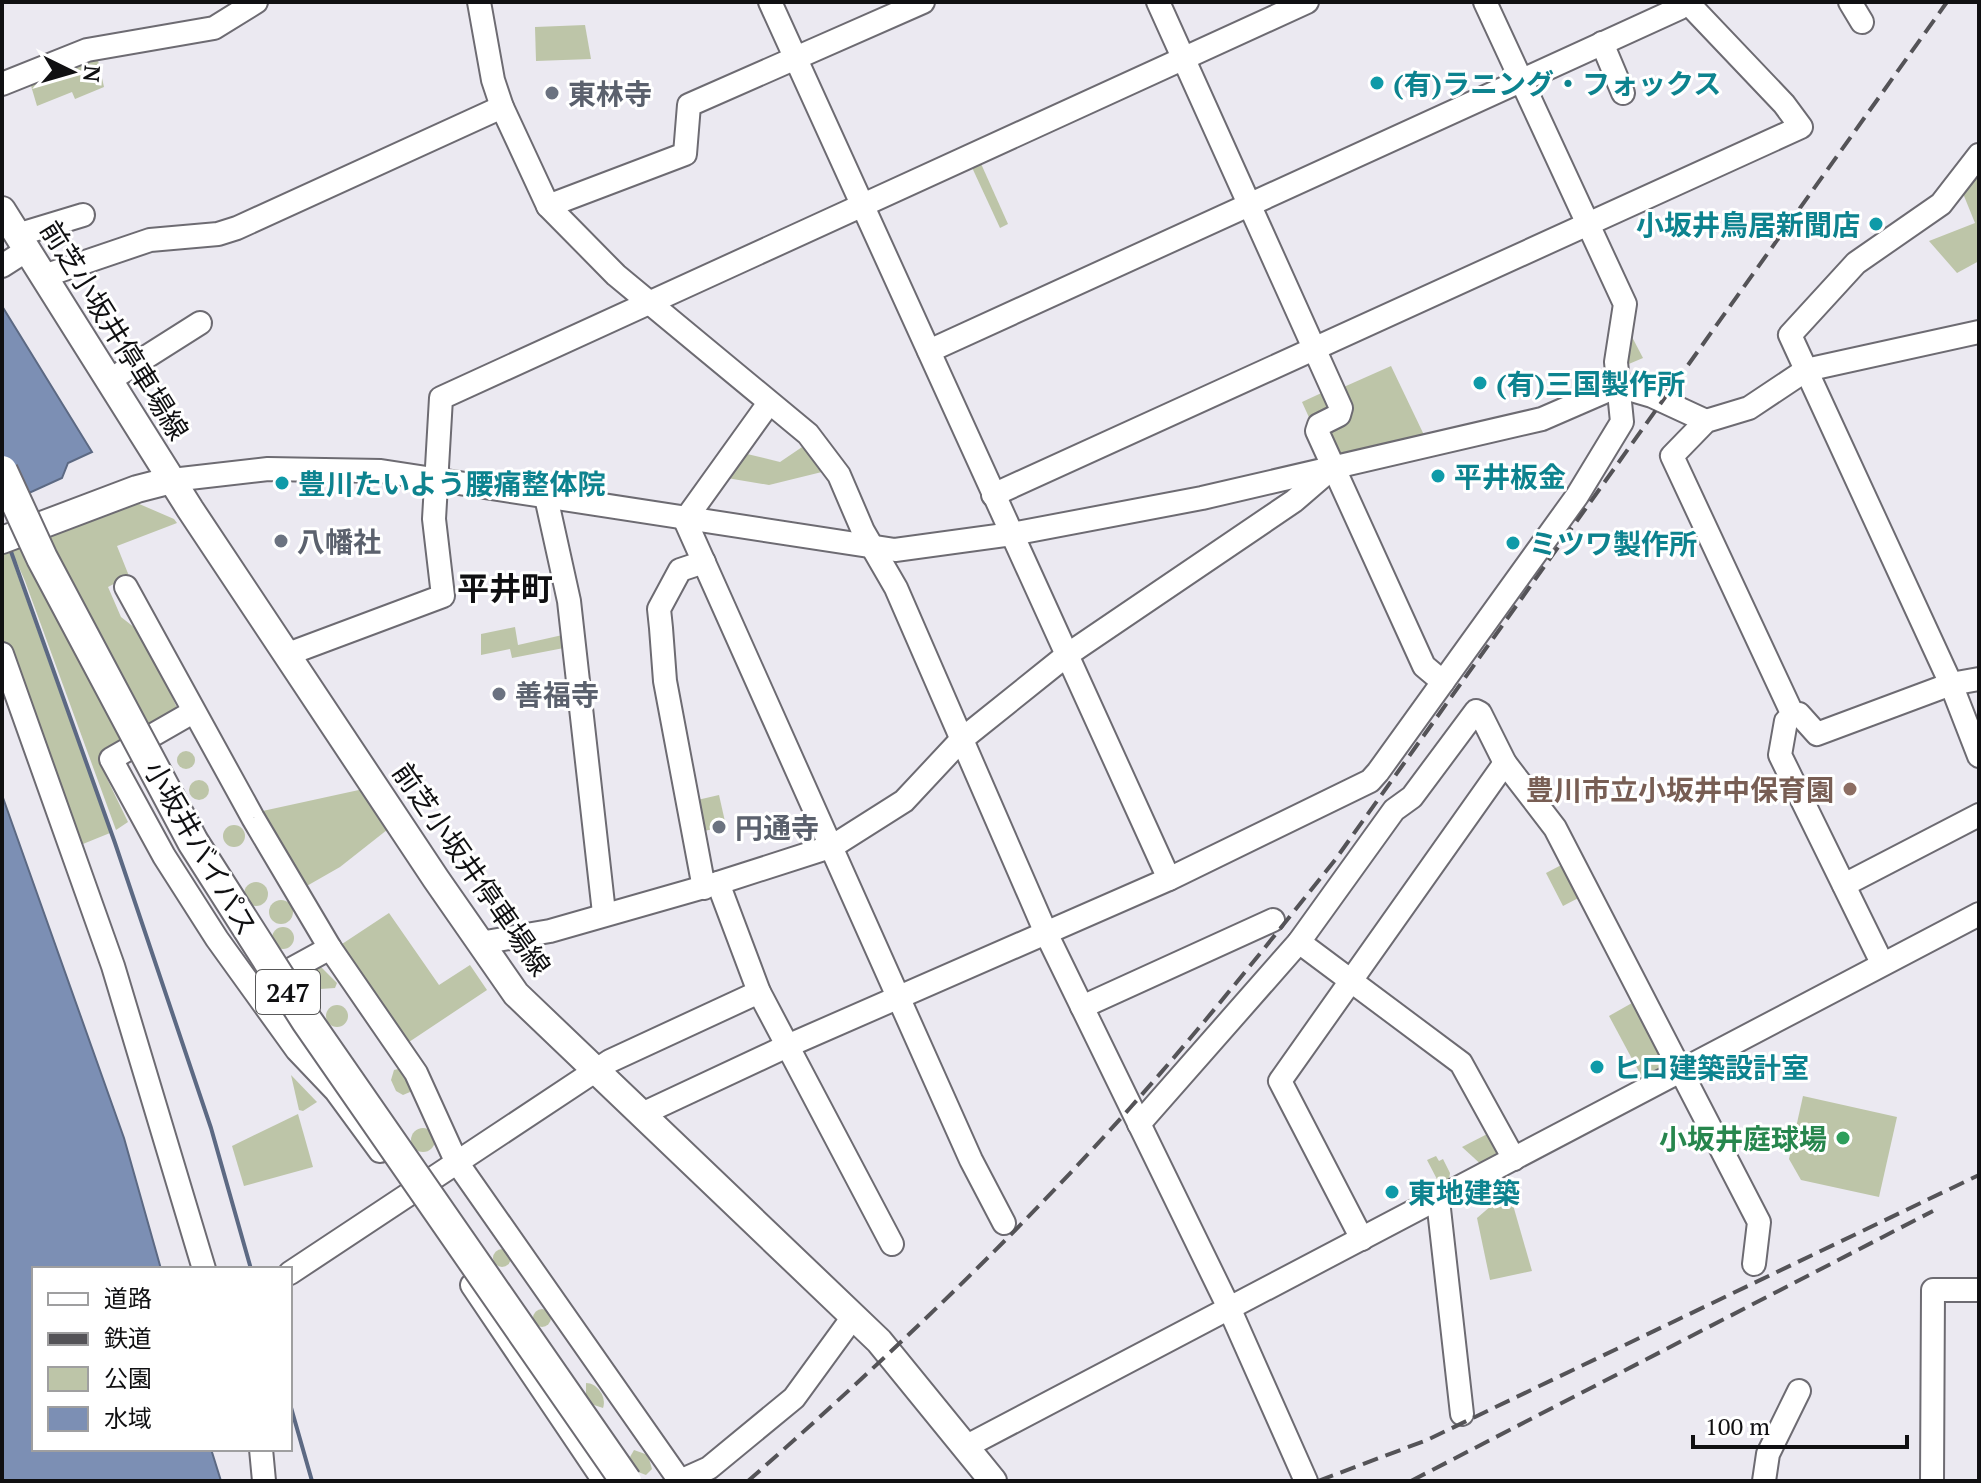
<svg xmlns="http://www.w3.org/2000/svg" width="1981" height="1483" viewBox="0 0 1981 1483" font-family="'PT Serif','Noto Sans JP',serif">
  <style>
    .green { fill: #bdc5a8 }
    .water { fill: #7c8fb4; stroke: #5c6983; stroke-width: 2 }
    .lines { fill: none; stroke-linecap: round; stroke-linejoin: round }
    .stream { stroke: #5c6983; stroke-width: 4 }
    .minor-casing { stroke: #6d6b72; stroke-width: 26 }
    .major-casing { stroke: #6d6b72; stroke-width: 30 }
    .minor { stroke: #fff; stroke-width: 22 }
    .major { stroke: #fff; stroke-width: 26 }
    .rail { stroke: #545357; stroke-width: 4; stroke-dasharray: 16 8; stroke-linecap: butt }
    .highway-bridge-casing { stroke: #6d6b72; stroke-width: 34; stroke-linecap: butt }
    .highway-bridge { stroke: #fff; stroke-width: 30 }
    .culture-dot { fill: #0f9aa8; stroke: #fff; stroke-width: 3 }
    .worship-dot { fill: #6b7280; stroke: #fff; stroke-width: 3 }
    .education-dot { fill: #8d6e63; stroke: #fff; stroke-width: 3 }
    .leisure-dot { fill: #2e9e5b; stroke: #fff; stroke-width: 3 }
    .labels { text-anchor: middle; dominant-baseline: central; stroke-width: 6; stroke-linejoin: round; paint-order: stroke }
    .shield { fill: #fff; stroke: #585859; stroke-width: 2 }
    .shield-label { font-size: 26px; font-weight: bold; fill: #101012 }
    .culture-label { font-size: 28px; font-weight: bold; fill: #0d838f; stroke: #fff; text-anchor: start }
    .worship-label { font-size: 28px; font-weight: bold; fill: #5b616d; stroke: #fff; text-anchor: start }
    .street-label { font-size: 28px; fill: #101012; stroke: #fff }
    .education-label { font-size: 28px; font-weight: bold; fill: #785e54; stroke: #fff; text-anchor: end }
    .leisure-label { font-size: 28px; font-weight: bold; fill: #27864d; stroke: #fff; text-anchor: end }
    .quarter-label { font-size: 32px; font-weight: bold; fill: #101012; stroke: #fff }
  </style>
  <rect width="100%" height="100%" fill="#ebe9f1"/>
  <!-- green -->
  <g class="green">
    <path d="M585,25L591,59L536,61L535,27Z"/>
    <path d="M97,56L104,87L75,99L72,92L37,106L29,79Z"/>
    <path d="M978,157L1008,224L1000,228L969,161Z"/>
    <path d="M1979,169V261L1957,273L1929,241L1975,223L1962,191Z"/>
    <path d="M1631,335L1643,358L1624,366Z"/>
    <path d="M1391,366L1424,435L1332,455L1322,427L1337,390Z"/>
    <path d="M1330,389L1340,411L1312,424L1302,402Z"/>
    <path d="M808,443L830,470L769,485L721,477L743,453L780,462Z"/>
    <path d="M137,503L174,519L177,523L117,546L129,576L108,587L121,617L144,635L177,708L173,714L98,760L128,822L116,830L25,581L17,563L14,565L110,833L78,846L2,639V552Z"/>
    <path d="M515,627L518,645L567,634L569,647L512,658L510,649L481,655V634Z"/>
    <circle cx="186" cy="760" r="9"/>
    <circle cx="199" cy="790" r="10"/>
    <path d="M368,788L392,826L340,867L305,887L258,812Z"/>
    <path d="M719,795L726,826L700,832L693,801Z"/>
    <circle cx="234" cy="836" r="11"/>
    <path d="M1569,861L1586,894L1563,906L1546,873Z"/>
    <circle cx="256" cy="894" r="12"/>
    <circle cx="281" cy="912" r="12"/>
    <path d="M389,913L439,985L470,965L487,990L409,1042L342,944Z"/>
    <circle cx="283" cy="938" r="11"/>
    <path d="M320,966L337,983L335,988L320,989L311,985L309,975Z"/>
    <path d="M1639,999L1674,1067L1645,1083L1609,1016Z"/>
    <circle cx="337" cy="1016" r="11"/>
    <path d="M402,1068L413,1086L410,1092L403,1095L396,1091L391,1080L394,1070Z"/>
    <path d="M291,1075L317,1102L303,1111L299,1110Z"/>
    <path d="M1803,1096L1897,1117L1879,1197L1801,1180L1789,1159Z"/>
    <path d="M298,1114L313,1167L244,1186L232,1146Z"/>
    <circle cx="423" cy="1140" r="12"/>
    <path d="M1495,1130L1509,1156L1485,1168L1462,1147Z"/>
    <path d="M1436,1156L1439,1161L1443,1159L1450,1173L1449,1180L1440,1185L1427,1160Z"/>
    <path d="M1506,1193L1511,1198L1532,1271L1490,1280L1477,1218Z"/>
    <circle cx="502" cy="1258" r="9"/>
    <circle cx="542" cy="1318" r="9"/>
    <path d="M586,1383C597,1383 607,1397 603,1408L591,1404L586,1395Z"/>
    <path d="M634,1450L648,1455L652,1469L646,1475L638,1472L630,1457Z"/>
  </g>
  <!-- water -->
  <g class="water">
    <path d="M2,306L92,452L68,463L62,478L29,493L24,486L2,494Z"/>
    <path d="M2,795L124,1138L161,1269H34V1449H211L221,1481H2Z"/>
  </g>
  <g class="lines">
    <!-- stream -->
    <g class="stream">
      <path d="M9,546L115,843L211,1128L251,1269"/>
      <path d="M290,1404L312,1481"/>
    </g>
    <defs>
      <g id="minor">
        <path d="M479,2L493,80L502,107L548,206L616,275L808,434L839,475L863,531L896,588L1046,933L1230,1310L1306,1481"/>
        <path d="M770,2L1169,879"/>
        <path d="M1158,2L1341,408L1339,415L1319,425L1317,431L1424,666L1443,682"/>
        <path d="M1850,2L1862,22"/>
        <path d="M1602,43L1623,93"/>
        <path d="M2,84L87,50L214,28L256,2"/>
        <path d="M1979,155L1941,204L1856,263L1790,335L1951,684L1979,756"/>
        <path d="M548,206L685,154L689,105L923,2"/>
        <path d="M17,235L83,215"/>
        <path d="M2,266L27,250"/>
        <path d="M44,276L150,240L218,234L237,228L502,107"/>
        <path d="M929,351L1680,8L1684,2"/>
        <path d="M110,380L200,323"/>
        <path d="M172,480L268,469L381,471L895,550L1012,534L1202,498L1542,419L1618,386L1652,396L1706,421"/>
        <path d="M993,495L1801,127L1784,104L1687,2"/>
        <path d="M546,497L569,601L604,913"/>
        <path d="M685,520L971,1160L1004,1223"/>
        <path d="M685,520L769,403"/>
        <path d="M704,562L680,570L659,609L661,628L665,681L704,888"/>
        <path d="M126,587L253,818L330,948L416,1073L456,1161L680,1481"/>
        <path d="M2,654L113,966L204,1269"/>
        <path d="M288,654L443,596L434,519L441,398L1307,2"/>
        <path d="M193,712L111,759L164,856L217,939L297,1050L336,1091L380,1151"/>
        <path d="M1793,715L1799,714L1817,734L1951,684L1979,679"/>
        <path d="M718,883L759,992L892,1244"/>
        <path d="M1844,885L1979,815"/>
        <path d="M1299,942L1461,1063L1514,1159"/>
        <path d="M480,943L550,931L718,883L833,846L904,801L961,740L1067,655L1294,501L1330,470"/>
        <path d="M1882,963L1780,755L1786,721L1793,715L1672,456L1706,421L1749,408L1806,370L1979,332"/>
        <path d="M288,971L330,948"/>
        <path d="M1082,1007L1273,920"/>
        <path d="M642,1114L785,1047L1169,879L1370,781L1378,772L1577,496L1622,422L1616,362L1625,304L1485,2"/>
        <path d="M1139,1124L1299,942L1394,810L1412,797L1476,711L1480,713L1505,763L1555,828L1759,1222L1754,1264"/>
        <path d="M1438,1200L1462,1414"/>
        <path d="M1362,1239L1280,1081L1505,763"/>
        <path d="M290,1273L610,1061L759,992"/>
        <path d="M472,1285L604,1481"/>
        <path d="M967,1446L1979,914"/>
        <path d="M261,1449L264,1481"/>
        <path d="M680,1481L709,1468L794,1398L853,1317"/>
        <path d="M1764,1481L1768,1454L1799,1391"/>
        <path d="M1932,1481L1933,1290H1979"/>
      </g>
      <g id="major">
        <path d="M2,210L190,509L436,879L516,994L879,1341L993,1481"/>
        <path d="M2,540L137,489L172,480"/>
      </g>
    </defs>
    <!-- minor casing -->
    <use href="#minor" class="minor-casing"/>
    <!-- major casing -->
    <use href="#major" class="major-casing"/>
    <!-- minor -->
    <use href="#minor" class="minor"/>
    <!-- major -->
    <use href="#major" class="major"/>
    <!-- rail -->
    <g class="rail">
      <path d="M748,1481C882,1363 1011,1241 1130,1108C1201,1028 1268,944 1335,860L1947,2"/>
      <path d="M1318,1481L1427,1440L1979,1175"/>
      <path d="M1411,1481L1933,1211"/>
    </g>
    <defs>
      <path id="highway-bridge" d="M2,471L42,558L193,842L307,1021L626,1481"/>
    </defs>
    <!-- highway-bridge casing -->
    <use href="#highway-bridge" class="highway-bridge-casing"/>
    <!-- highway-bridge -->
    <use href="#highway-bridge" class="highway-bridge"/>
  </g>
  <!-- markers -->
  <g class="culture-dot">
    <circle cx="1377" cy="83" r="8"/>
    <circle cx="1876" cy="224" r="8"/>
    <circle cx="1480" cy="383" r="8"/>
    <circle cx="1438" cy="476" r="8"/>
    <circle cx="282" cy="483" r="8"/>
    <circle cx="1513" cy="543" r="8"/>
    <circle cx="1597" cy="1067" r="8"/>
    <circle cx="1392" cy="1192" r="8"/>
  </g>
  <g class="worship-dot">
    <circle cx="552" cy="93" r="8"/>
    <circle cx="281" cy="541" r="8"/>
    <circle cx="499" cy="694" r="8"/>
    <circle cx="719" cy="827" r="8"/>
  </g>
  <circle class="education-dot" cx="1850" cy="789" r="8"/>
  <circle class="leisure-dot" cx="1843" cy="1138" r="8"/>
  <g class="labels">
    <!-- shield labels -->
    <rect class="shield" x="256" y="970" width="64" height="44" rx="6"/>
    <g class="shield-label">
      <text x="288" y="992">247</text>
    </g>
    <!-- culture labels -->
    <g class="culture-label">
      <text x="1393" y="83">(有)ラニング・フォックス</text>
      <text x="1860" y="224" text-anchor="end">小坂井鳥居新聞店</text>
      <text x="1496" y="383">(有)三国製作所</text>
      <text x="1454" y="476">平井板金</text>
      <text x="298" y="483">豊川たいよう腰痛整体院</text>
      <text x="1529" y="543">ミツワ製作所</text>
      <text x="1613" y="1067">ヒロ建築設計室</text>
      <text x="1408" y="1192">東地建築</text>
    </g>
    <!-- worship labels -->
    <g class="worship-label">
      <text x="568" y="93">東林寺</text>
      <text x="297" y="541">八幡社</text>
      <text x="515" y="694">善福寺</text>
      <text x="735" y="827">円通寺</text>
    </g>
    <!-- street labels -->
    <g class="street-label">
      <text transform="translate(115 330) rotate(58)">前芝小坂井停車場線</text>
      <text transform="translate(201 848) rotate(60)">小坂井バイパス</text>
      <text transform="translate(472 869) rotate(55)">前芝小坂井停車場線</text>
    </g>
    <!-- education labels -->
    <g class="education-label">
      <text x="1834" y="789">豊川市立小坂井中保育園</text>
    </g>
    <!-- leisure labels -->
    <g class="leisure-label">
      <text x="1827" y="1138">小坂井庭球場</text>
    </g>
    <!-- quarter labels -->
    <g class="quarter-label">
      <text x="505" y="588">平井町</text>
    </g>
  </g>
  <!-- border -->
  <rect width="1981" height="1483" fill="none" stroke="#101012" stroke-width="8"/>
  <!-- legend -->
  <rect x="32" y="1267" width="260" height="184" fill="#ffffff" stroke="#9f9fa0" stroke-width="2"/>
  <rect x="48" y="1293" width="40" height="12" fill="#ffffff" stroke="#9f9fa0" stroke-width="2"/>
  <text x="104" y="1307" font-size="24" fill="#101012">道路</text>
  <rect x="48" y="1333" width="40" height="12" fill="#545357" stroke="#9f9fa0" stroke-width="2"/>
  <text x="104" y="1347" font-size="24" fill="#101012">鉄道</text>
  <rect x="48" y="1367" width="40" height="24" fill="#bdc5a8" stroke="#9f9fa0" stroke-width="2"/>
  <text x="104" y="1387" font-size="24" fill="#101012">公園</text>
  <rect x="48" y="1407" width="40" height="24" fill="#7c8fb4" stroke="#9f9fa0" stroke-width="2"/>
  <text x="104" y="1427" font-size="24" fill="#101012">水域</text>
  <!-- north arrow -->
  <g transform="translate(72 72) rotate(95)" stroke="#ffffff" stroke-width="6" paint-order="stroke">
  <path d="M0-6L14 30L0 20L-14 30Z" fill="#101012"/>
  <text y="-12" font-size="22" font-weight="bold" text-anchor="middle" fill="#101012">N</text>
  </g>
  <!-- scale -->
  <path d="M1693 1435v12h214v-12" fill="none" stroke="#101012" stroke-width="4"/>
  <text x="1705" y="1435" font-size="24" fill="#101012" stroke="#ffffff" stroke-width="6" paint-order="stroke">100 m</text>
</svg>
